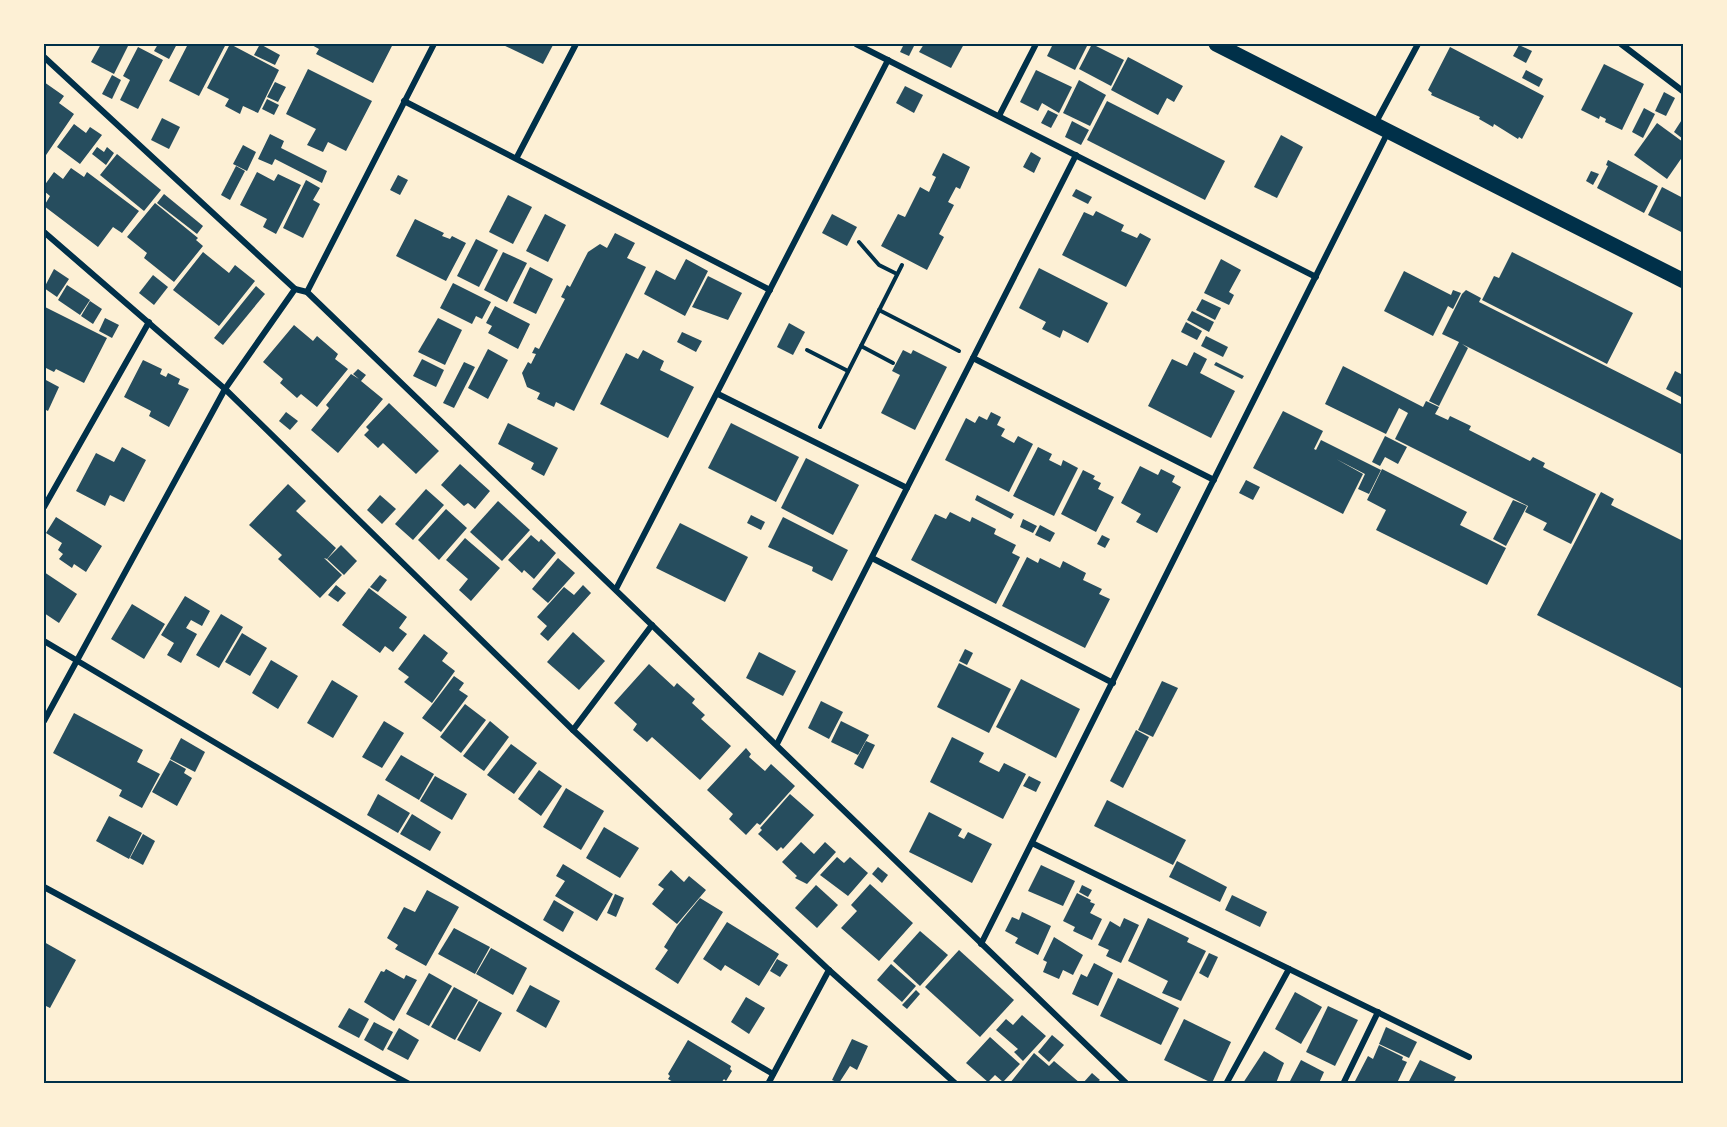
<svg xmlns="http://www.w3.org/2000/svg" width="1727" height="1127" viewBox="0 0 1727 1127" font-family="'Titillium Web',sans-serif">
  <style>
    .building { fill: #264d5e }
    .lines { fill: none; stroke-linecap: round; stroke-linejoin: round }
    .path { stroke: #003049; stroke-width: 4 }
    .minor { stroke: #003049; stroke-width: 6 }
    .primary { stroke: #003049; stroke-width: 15 }
    .neatline { fill: none; stroke: #003049; stroke-width: 2 }
  </style>
  <rect width="100%" height="100%" fill="#fdf0d5"/>
  <!-- building -->
  <g class="building">
    <path d="M101,44H129L114,74L91,62Z"/>
    <path d="M158,44H177L169,59L154,51Z"/>
    <path d="M188,44H226L199,96L169,81Z"/>
    <path d="M230,44L279,70L258,113L243,106L240,114L225,106L229,99L207,88Z"/>
    <path d="M260,44L280,55L275,65L254,55Z"/>
    <path d="M310,44H393L373,83L316,54L319,49Z"/>
    <path d="M501,44H551L553,45L543,64Z"/>
    <path d="M904,44H915L909,56L900,52Z"/>
    <path d="M924,44H964L951,68L919,52Z"/>
    <path d="M1053,44H1088L1075,70L1047,56Z"/>
    <path d="M1092,44L1124,60L1111,86L1079,69Z"/>
    <path d="M1519,45L1532,51L1526,63L1513,56Z"/>
    <path d="M138,47L163,60L138,109L120,100L130,80L123,76Z"/>
    <path d="M1450,47L1544,96L1522,139L1519,137L1518,139L1494,124L1493,127L1479,119L1480,117L1431,95L1432,93L1428,90Z"/>
    <path d="M1128,57L1183,86L1174,102L1167,98L1158,115L1111,90Z"/>
    <path d="M1604,64L1644,84L1622,130L1605,122L1606,119L1600,116L1599,119L1581,110Z"/>
    <path d="M308,69L372,101L346,151L328,142L323,152L307,145L316,129L286,114Z"/>
    <path d="M1036,70L1072,87L1059,113L1042,103L1038,111L1020,102Z"/>
    <path d="M1526,70L1543,79L1539,87L1522,78Z"/>
    <path d="M112,75L121,80L112,99L102,94Z"/>
    <path d="M1079,80L1106,95L1090,126L1063,113Z"/>
    <path d="M44,82L64,96L59,103L74,114L44,158Z"/>
    <path d="M275,82L286,87L278,102L267,97Z"/>
    <path d="M905,86L923,95L914,113L896,103Z"/>
    <path d="M1664,92L1675,98L1666,116L1655,111Z"/>
    <path d="M267,99L279,105L274,115L262,109Z"/>
    <path d="M1107,101L1225,161L1205,200L1087,140Z"/>
    <path d="M1644,108L1655,114L1643,138L1632,132Z"/>
    <path d="M1048,110L1058,115L1051,128L1041,123Z"/>
    <path d="M162,118L180,127L169,149L151,140Z"/>
    <path d="M1683,118V139L1674,132Z"/>
    <path d="M1072,121L1089,130L1081,145L1065,137Z"/>
    <path d="M1657,123L1683,142V156L1667,179L1634,155Z"/>
    <path d="M74,124L86,133L90,127L102,135L80,164L57,147Z"/>
    <path d="M270,134L284,141L281,148L327,171L322,183L275,159L272,165L258,159Z"/>
    <path d="M1281,135L1303,147L1277,198L1254,187Z"/>
    <path d="M243,145L256,152L247,171L233,164Z"/>
    <path d="M97,147L104,152L107,147L114,153L106,165L92,154Z"/>
    <path d="M1031,152L1041,158L1034,173L1023,167Z"/>
    <path d="M943,153L970,167L960,189L956,187L948,202L954,205L939,234L944,237L927,270L881,246L898,214L905,217L920,187L929,192L936,177L932,175Z"/>
    <path d="M117,154L161,190L144,211L100,175Z"/>
    <path d="M1608,160L1658,186L1644,213L1597,188L1608,166L1606,165Z"/>
    <path d="M236,166L245,171L230,200L221,195Z"/>
    <path d="M71,168L84,177L87,172L139,211L122,233L113,227L98,247L44,206L50,196L44,191V186L54,172L63,179Z"/>
    <path d="M1591,171L1599,174L1593,185L1586,181Z"/>
    <path d="M257,172L274,181L278,174L301,185L276,234L263,227L267,219L240,205Z"/>
    <path d="M398,175L408,180L400,195L390,190Z"/>
    <path d="M306,180L320,188L313,200L320,204L303,238L283,228Z"/>
    <path d="M1662,187L1683,198V233L1648,215Z"/>
    <path d="M1076,189L1092,197L1088,204L1072,196Z"/>
    <path d="M164,194L203,226L197,234L157,203Z"/>
    <path d="M508,195L532,207L513,244L489,232Z"/>
    <path d="M155,203L198,238L196,240L203,246L174,282L144,258L147,253L127,237Z"/>
    <path d="M1096,211L1124,225L1121,231L1137,238L1140,233L1151,239L1126,287L1062,255L1084,212L1093,216Z"/>
    <path d="M545,214L566,225L548,262L526,251Z"/>
    <path d="M832,214L857,227L847,246L822,233Z"/>
    <path d="M415,219L444,233L442,236L450,239L452,236L466,243L446,281L396,256Z"/>
    <path d="M615,233L635,243L627,258L646,267L574,411L556,402L554,407L537,399L540,393L527,387L522,373L528,362L531,364L536,354L532,353L535,347L539,349L565,299L561,297L567,285L570,287L588,252L600,244L607,248Z"/>
    <path d="M476,239L498,250L479,287L457,276Z"/>
    <path d="M203,252L229,273L235,265L255,281L219,326L173,290Z"/>
    <path d="M503,252L527,263L507,302L484,290Z"/>
    <path d="M1512,252L1633,313L1607,364L1482,300L1494,276L1499,278Z"/>
    <path d="M686,259L708,271L685,316L644,294L656,270L675,280Z"/>
    <path d="M1221,259L1241,270L1229,292L1234,295L1229,305L1204,293Z"/>
    <path d="M530,267L553,279L536,314L513,303Z"/>
    <path d="M1039,268L1108,303L1088,343L1063,330L1060,338L1042,329L1046,322L1019,308Z"/>
    <path d="M54,269L69,279L57,297L44,288Z"/>
    <path d="M1404,271L1451,295L1453,290L1461,293L1453,309L1448,306L1433,336L1384,311Z"/>
    <path d="M153,275L168,287L154,305L139,293Z"/>
    <path d="M708,276L742,293L728,320L692,307Z"/>
    <path d="M453,283L491,302L482,319L476,316L472,324L440,308Z"/>
    <path d="M67,285L90,300L80,315L58,300Z"/>
    <path d="M256,286L265,294L223,345L214,338Z"/>
    <path d="M1466,290L1481,298L1479,302L1683,405V455L1462,344L1468,348L1439,406L1429,401L1459,342L1442,334L1462,294Z"/>
    <path d="M1202,299L1221,308L1215,320L1196,310Z"/>
    <path d="M90,301L102,309L93,324L81,316Z"/>
    <path d="M495,306L530,324L518,349L488,333L492,326L486,323Z"/>
    <path d="M45,307L107,338L84,383L56,369L54,372L44,367Z"/>
    <path d="M1192,311L1214,322L1209,332L1187,320Z"/>
    <path d="M105,318L119,325L112,338L99,331Z"/>
    <path d="M438,318L462,330L445,365L418,352Z"/>
    <path d="M1186,322L1202,331L1197,340L1181,332Z"/>
    <path d="M789,323L805,332L793,355L777,347Z"/>
    <path d="M294,325L313,341L317,336L338,354L335,359L348,369L317,407L301,394L297,398L280,383L283,379L263,362Z"/>
    <path d="M682,332L702,341L696,352L677,342Z"/>
    <path d="M1206,336L1228,347L1223,357L1201,346Z"/>
    <path d="M488,349L508,360L488,399L468,388Z"/>
    <path d="M643,350L664,361L660,370L694,387L668,438L600,404L626,353L638,359Z"/>
    <path d="M903,350L911,354L913,350L947,367L915,430L881,413L900,375L892,371Z"/>
    <path d="M1194,352L1207,359L1200,373L1235,391L1211,438L1148,406L1172,359L1187,366Z"/>
    <path d="M422,359L444,370L436,387L413,376Z"/>
    <path d="M143,360L162,369L160,374L166,377L168,373L180,379L178,384L189,389L169,427L149,416L151,411L124,397Z"/>
    <path d="M464,362L475,367L454,408L443,403Z"/>
    <path d="M1216,362L1244,376L1242,379L1214,365Z"/>
    <path d="M1343,366L1423,407L1426,401L1439,407L1435,414L1448,420L1450,416L1471,426L1469,430L1530,461L1533,457L1545,463L1543,467L1596,494L1571,544L1543,530L1547,523L1525,512L1528,506L1395,439L1408,413L1399,408L1386,434L1325,404Z"/>
    <path d="M358,369L366,375L361,381L383,399L338,453L311,430L329,408L326,405L351,374L359,379L353,374Z"/>
    <path d="M1675,371L1683,375V398L1666,389Z"/>
    <path d="M44,379L59,387L48,411L44,409Z"/>
    <path d="M389,403L439,451L416,474L383,443L378,448L364,435L369,430L366,427Z"/>
    <path d="M1283,411L1323,431L1314,449L1316,450L1321,440L1381,470L1369,494L1358,489L1365,474L1336,459L1363,474L1343,514L1253,468Z"/>
    <path d="M286,412L298,421L290,430L279,421Z"/>
    <path d="M991,412L1001,417L997,425L1005,429L1001,436L1014,443L1018,436L1033,444L1009,492L945,460L966,418L975,423L979,416L987,420Z"/>
    <path d="M508,423L558,448L544,476L531,469L534,463L498,444Z"/>
    <path d="M731,423L799,457L776,502L708,468Z"/>
    <path d="M1385,436L1407,447L1398,464L1385,457L1380,466L1372,462Z"/>
    <path d="M122,447L146,460L124,502L110,495L105,506L76,491L96,453L114,462Z"/>
    <path d="M1038,447L1052,454L1049,460L1061,466L1063,460L1078,468L1054,516L1013,496Z"/>
    <path d="M806,458L859,485L833,535L781,508Z"/>
    <path d="M460,464L490,491L475,509L468,503L464,506L441,485Z"/>
    <path d="M1140,466L1158,475L1161,469L1175,476L1172,482L1181,487L1157,533L1136,522L1141,514L1121,503Z"/>
    <path d="M1382,469L1467,512L1460,525L1506,548L1487,585L1376,530L1386,510L1367,500Z"/>
    <path d="M1083,470L1095,476L1093,479L1101,483L1098,489L1114,497L1096,532L1061,514Z"/>
    <path d="M1246,480L1260,487L1253,500L1239,493Z"/>
    <path d="M288,484L306,501L296,511L336,548L327,559L324,558L342,575L320,598L278,559L282,555L249,525Z"/>
    <path d="M426,489L444,505L413,540L395,524Z"/>
    <path d="M1601,492L1614,499L1611,505L1683,541V689L1537,615Z"/>
    <path d="M380,495L396,509L382,524L367,510Z"/>
    <path d="M977,495L1014,514L1011,519L975,500Z"/>
    <path d="M1513,500L1527,506L1506,546L1493,539Z"/>
    <path d="M498,501L530,530L502,561L470,532Z"/>
    <path d="M446,509L467,528L439,560L418,540Z"/>
    <path d="M950,512L970,522L972,517L996,529L994,534L1016,545L1012,553L1020,557L996,604L911,560L935,514L946,519Z"/>
    <path d="M751,515L765,522L761,530L747,523Z"/>
    <path d="M56,517L102,546L86,572L74,564L72,568L59,559L63,554L58,550L62,543L46,533Z"/>
    <path d="M783,517L848,550L832,581L812,571L813,567L768,547Z"/>
    <path d="M1023,519L1037,526L1033,533L1020,527Z"/>
    <path d="M680,523L748,557L725,602L656,568Z"/>
    <path d="M1040,525L1055,533L1050,542L1035,535Z"/>
    <path d="M531,535L539,542L541,539L556,553L534,579L524,570L522,573L508,560Z"/>
    <path d="M1102,535L1110,539L1105,548L1097,544Z"/>
    <path d="M465,538L500,568L471,601L459,590L468,579L446,560Z"/>
    <path d="M341,545L357,561L344,575L327,559Z"/>
    <path d="M1027,557L1038,563L1040,558L1060,568L1063,561L1086,573L1083,580L1102,589L1099,594L1110,599L1085,648L1002,606Z"/>
    <path d="M558,558L575,573L548,603L532,589Z"/>
    <path d="M44,572L77,594L59,623L44,613Z"/>
    <path d="M380,575L387,580L378,592L370,587Z"/>
    <path d="M336,585L346,593L338,602L328,595Z"/>
    <path d="M583,585L591,593L548,641L540,634L547,626L537,617L564,587L574,595Z"/>
    <path d="M369,588L407,617L399,628L407,634L393,652L385,646L380,653L342,625Z"/>
    <path d="M185,596L210,611L202,626L191,620L186,628L197,634L181,663L167,655L174,643L161,635Z"/>
    <path d="M132,604L165,624L144,659L111,639Z"/>
    <path d="M221,614L243,627L219,668L196,655Z"/>
    <path d="M573,632L605,661L579,690L547,662Z"/>
    <path d="M242,633L267,648L250,676L225,662Z"/>
    <path d="M424,634L448,653L442,661L455,671L432,703L404,682L409,677L398,669Z"/>
    <path d="M965,649L973,653L967,665L959,661Z"/>
    <path d="M759,652L796,671L783,696L746,678Z"/>
    <path d="M271,660L298,676L278,709L252,693Z"/>
    <path d="M959,663L1011,689L989,733L937,707Z"/>
    <path d="M649,664L674,687L677,683L695,699L692,703L705,715L701,719L731,746L700,780L652,737L647,742L633,730L637,724L614,703Z"/>
    <path d="M454,676L464,683L459,690L468,696L441,732L422,718Z"/>
    <path d="M1021,679L1080,709L1056,758L996,727Z"/>
    <path d="M332,680L358,696L333,738L307,723Z"/>
    <path d="M1162,681L1178,688L1153,737L1138,730Z"/>
    <path d="M821,701L843,712L829,739L808,728Z"/>
    <path d="M465,704L486,720L461,753L440,737Z"/>
    <path d="M74,713L143,750L137,762L160,774L142,808L119,796L122,790L53,753Z"/>
    <path d="M384,721L404,733L382,768L362,757Z"/>
    <path d="M490,721L509,737L484,771L463,756Z"/>
    <path d="M841,721L869,735L858,755L831,742Z"/>
    <path d="M1136,730L1149,737L1123,788L1110,781Z"/>
    <path d="M952,737L984,753L979,762L999,772L1004,763L1026,774L1003,819L930,782Z"/>
    <path d="M181,738L205,752L195,772L170,759Z"/>
    <path d="M866,741L875,745L863,769L854,764Z"/>
    <path d="M511,744L537,763L514,794L487,775Z"/>
    <path d="M746,748L751,754L749,757L765,771L771,764L795,786L760,825L757,823L746,835L729,819L733,814L707,790Z"/>
    <path d="M401,755L434,774L419,800L385,780Z"/>
    <path d="M170,760L186,769L184,773L192,778L177,806L152,792Z"/>
    <path d="M539,770L562,786L541,816L518,799Z"/>
    <path d="M435,776L467,794L452,820L420,801Z"/>
    <path d="M1029,776L1041,782L1036,792L1023,786Z"/>
    <path d="M566,788L604,811L581,850L543,827Z"/>
    <path d="M378,794L410,813L398,833L367,815Z"/>
    <path d="M790,794L814,815L783,849L781,847L777,851L758,834L762,830L760,828Z"/>
    <path d="M1107,800L1186,840L1173,865L1094,826Z"/>
    <path d="M929,812L962,829L958,836L964,839L968,832L992,844L972,883L909,852Z"/>
    <path d="M412,814L441,832L430,851L400,834Z"/>
    <path d="M109,816L142,833L129,859L96,841Z"/>
    <path d="M604,827L639,848L620,878L586,858Z"/>
    <path d="M143,834L155,841L143,865L130,858Z"/>
    <path d="M801,842L814,854L825,842L836,852L807,884L795,878L797,876L782,862Z"/>
    <path d="M837,857L844,863L850,857L868,873L848,896L820,875Z"/>
    <path d="M1177,861L1227,887L1220,902L1169,877Z"/>
    <path d="M563,864L613,894L597,921L555,896L565,881L556,876Z"/>
    <path d="M1041,865L1075,881L1063,906L1028,891Z"/>
    <path d="M878,867L888,875L882,883L872,874Z"/>
    <path d="M671,870L684,882L689,876L706,890L677,924L652,904L664,889L658,885Z"/>
    <path d="M870,884L913,923L879,961L841,928L857,911L851,905Z"/>
    <path d="M816,885L838,905L817,928L795,908Z"/>
    <path d="M1082,885L1092,890L1088,897L1079,892Z"/>
    <path d="M427,890L459,907L426,966L395,949L398,945L387,938L404,907L415,912Z"/>
    <path d="M1077,893L1091,900L1090,902L1095,904L1090,913L1102,919L1092,940L1073,931L1075,927L1063,921Z"/>
    <path d="M615,894L624,898L616,917L607,913Z"/>
    <path d="M1232,895L1267,912L1260,927L1225,910Z"/>
    <path d="M700,898L723,912L678,984L655,969L668,950L664,947L677,926Z"/>
    <path d="M554,900L574,912L563,932L543,920Z"/>
    <path d="M1022,912L1051,926L1038,955L1015,943L1018,938L1005,931L1012,917L1019,920Z"/>
    <path d="M1124,918L1139,925L1121,963L1106,956L1109,950L1098,945L1110,921L1120,927Z"/>
    <path d="M1148,918L1189,938L1187,942L1206,951L1181,1001L1162,993L1168,981L1128,961Z"/>
    <path d="M727,922L779,954L759,986L725,965L721,971L703,959Z"/>
    <path d="M454,928L490,947L475,974L438,954Z"/>
    <path d="M920,931L948,955L920,986L893,961Z"/>
    <path d="M1054,937L1083,955L1073,975L1063,970L1059,979L1043,972L1047,962L1043,960Z"/>
    <path d="M44,942L76,960L50,1008L44,1005Z"/>
    <path d="M491,948L527,968L513,995L476,974Z"/>
    <path d="M959,950L1014,1000L980,1037L925,987Z"/>
    <path d="M1209,953L1218,957L1208,978L1199,973Z"/>
    <path d="M777,959L788,965L780,977L770,971Z"/>
    <path d="M1094,963L1113,973L1098,1006L1072,994L1081,974L1087,977Z"/>
    <path d="M891,964L916,986L902,1002L877,980Z"/>
    <path d="M386,969L404,979L406,975L417,980L394,1021L364,1002L381,971L384,972Z"/>
    <path d="M429,973L452,986L429,1026L406,1014Z"/>
    <path d="M1118,978L1179,1008L1161,1045L1100,1016Z"/>
    <path d="M530,985L560,1001L546,1028L516,1011Z"/>
    <path d="M454,987L478,1000L455,1040L431,1027Z"/>
    <path d="M916,990L920,994L907,1009L902,1005Z"/>
    <path d="M1295,992L1322,1007L1301,1044L1275,1029Z"/>
    <path d="M746,997L765,1008L749,1034L731,1022Z"/>
    <path d="M479,1001L502,1013L480,1052L457,1040Z"/>
    <path d="M1328,1006L1358,1020L1335,1066L1306,1052Z"/>
    <path d="M349,1008L369,1019L359,1038L338,1027Z"/>
    <path d="M1022,1015L1046,1036L1023,1061L1014,1052L1018,1049L996,1030L1006,1019L1013,1025Z"/>
    <path d="M1184,1019L1231,1042L1212,1083L1164,1060Z"/>
    <path d="M374,1022L393,1032L383,1051L364,1040Z"/>
    <path d="M1386,1027L1417,1042L1409,1058L1379,1044Z"/>
    <path d="M399,1028L419,1040L408,1060L387,1049Z"/>
    <path d="M1052,1035L1064,1045L1049,1062L1038,1052Z"/>
    <path d="M990,1037L1020,1064L1003,1082L995,1075L988,1082L966,1063Z"/>
    <path d="M852,1039L868,1046L857,1070L850,1066L839,1083L832,1080Z"/>
    <path d="M688,1040L731,1066L730,1069L732,1071L726,1081L724,1079L721,1083H675L668,1079L670,1076L668,1074Z"/>
    <path d="M1379,1045L1403,1057L1402,1060L1407,1062L1397,1083H1354L1368,1056L1373,1059Z"/>
    <path d="M1264,1051L1284,1063L1276,1083H1243Z"/>
    <path d="M1034,1053L1049,1066L1054,1061L1080,1083H1010Z"/>
    <path d="M1301,1060L1324,1072L1319,1083H1289Z"/>
    <path d="M1420,1060L1456,1077L1453,1083H1408Z"/>
    <path d="M1092,1073L1100,1080L1096,1083H1083Z"/>
  </g>
  <g class="lines">
    <!-- path -->
    <g class="path">
      <path d="M859,242L879,265L897,274"/>
      <path d="M879,310L959,351"/>
      <path d="M861,346L893,363"/>
      <path d="M807,350L848,371"/>
      <path d="M820,427L902,265"/>
    </g>
    <!-- minor -->
    <g class="minor">
      <path d="M856,44L1316,277"/>
      <path d="M1621,44L1684,92"/>
      <path d="M44,57L295,289"/>
      <path d="M404,101L770,290"/>
      <path d="M999,116L1036,44"/>
      <path d="M1375,124L1418,44"/>
      <path d="M517,157L576,44"/>
      <path d="M44,232L225,389L573,730L829,970L956,1084"/>
      <path d="M307,292L434,44"/>
      <path d="M973,358L1214,480"/>
      <path d="M718,394L907,488"/>
      <path d="M44,507L149,322"/>
      <path d="M872,558L1113,683"/>
      <path d="M616,589L888,60"/>
      <path d="M44,641L773,1074"/>
      <path d="M44,721L225,389L295,289L307,292L1127,1084"/>
      <path d="M573,730L652,625"/>
      <path d="M777,744L1076,155"/>
      <path d="M1032,843L1469,1057"/>
      <path d="M44,887L409,1084"/>
      <path d="M981,944L1388,132"/>
      <path d="M768,1084L829,970"/>
      <path d="M1226,1084L1289,969"/>
      <path d="M1343,1084L1378,1012"/>
    </g>
    <!-- primary -->
    <path class="primary" d="M1216,44L1684,281"/>
  </g>
  <!-- border -->
  <rect width="1727" height="1127" fill="none" stroke="#fdf0d5" stroke-width="90"/>
  <rect x="45" y="45" width="1637" height="1037" class="neatline"/>
</svg>
